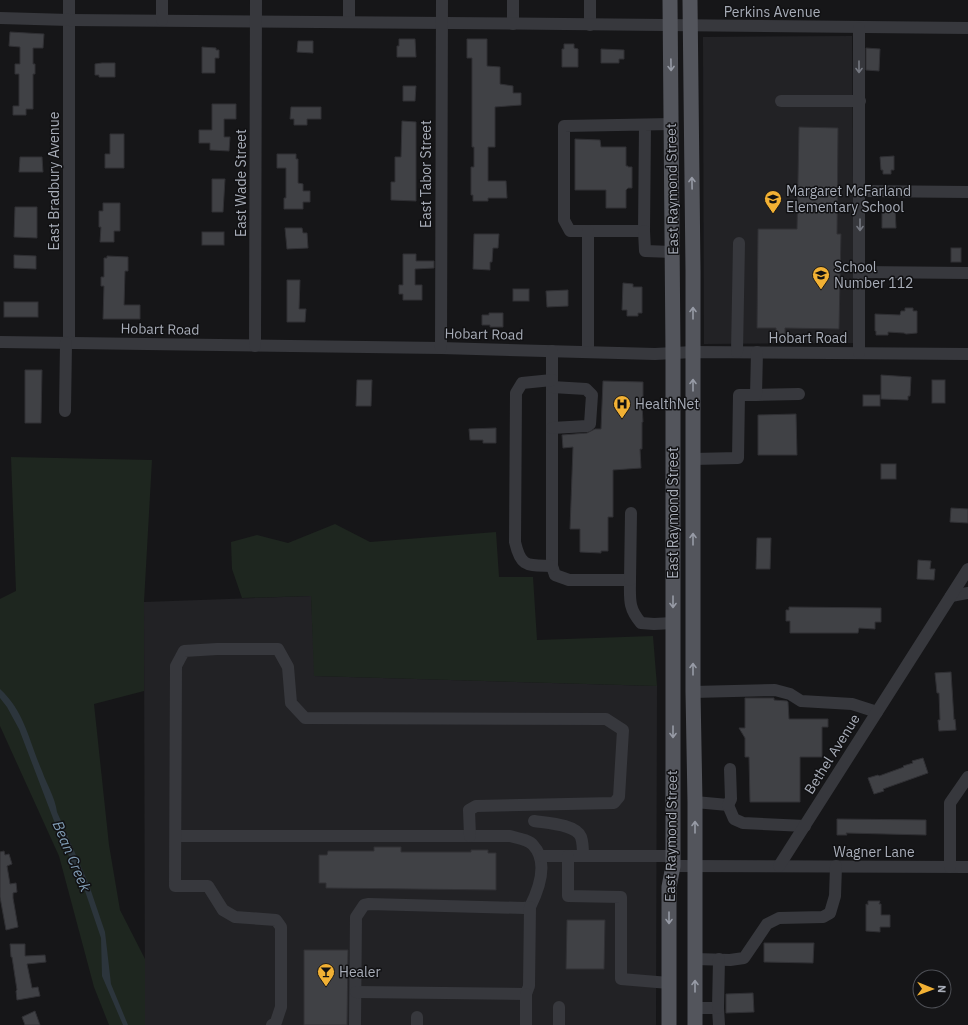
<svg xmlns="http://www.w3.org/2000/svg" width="968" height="1025" viewBox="0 0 968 1025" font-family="'IBM Plex Sans',sans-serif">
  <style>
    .built { fill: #222225 }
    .green { fill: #1e261f }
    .water { fill: #2c353c }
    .building { fill: #404145; stroke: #303034 }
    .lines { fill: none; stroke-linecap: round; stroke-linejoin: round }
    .minor { stroke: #37383d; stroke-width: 12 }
    .major { stroke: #53555c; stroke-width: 15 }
    .oneway { stroke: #979ba6 }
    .oneway2 { stroke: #757881 }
    .labels { text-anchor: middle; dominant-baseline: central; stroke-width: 3; stroke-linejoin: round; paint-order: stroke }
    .street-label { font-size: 14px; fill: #a8adb8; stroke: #111113 }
    .poi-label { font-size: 14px; fill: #a8adb8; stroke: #111113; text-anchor: start }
    .water-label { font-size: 15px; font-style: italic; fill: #7f9bb3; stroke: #111113 }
  </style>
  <rect width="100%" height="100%" fill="#161618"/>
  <!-- built -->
  <g class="built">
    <path d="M852,36L854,343L704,344L703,37Z"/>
    <path d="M311,596L315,676L657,686L656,1025H145L144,602Z"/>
  </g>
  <!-- green -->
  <g class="green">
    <path d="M11,457L152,460L144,602V691L94,704L109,845L120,910L145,959V1025H109L94,987L59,856L0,726V599L16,591Z"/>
    <path d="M335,524L370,542L496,532L499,577H533L537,640L653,636L657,686L314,676L311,596L242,598L232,569L231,542L257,535L288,543Z"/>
  </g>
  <!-- water -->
  <path class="water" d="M0,689C25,712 29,741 42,771C47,785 55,797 57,812L89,885L105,932L111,984L128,1025H123L102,976L101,938L85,891L59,834L19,729L7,707L0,698Z"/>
  <!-- building -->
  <g class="building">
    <path d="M10,32L44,34L43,48H33V64H35V74H33V109H26V115H13V106H19V74H15V64H20V47L9,46Z"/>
    <path d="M399,39H415L416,57H397V46H399Z"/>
    <path d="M467,39H487V66L500,67V84L513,86V93H521V105L495,107V147H488V181H506L507,198H488V201H473V195H471V167H474V147H472V58H467Z"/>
    <path d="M298,41H313V53L297,52Z"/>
    <path d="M564,44H574V48L578,49V67H562V49H564Z"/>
    <path d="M202,47L216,48V50H219V58H215V73H202Z"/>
    <path d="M866,48L880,49L879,71L866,70Z"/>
    <path d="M601,49L624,50V59H619V63H601Z"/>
    <path d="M102,63H115V77H99V75H95V64Z"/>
    <path d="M403,86H416L415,101H403Z"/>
    <path d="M212,104H236V119H224V137H230L229,151L210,150V143H199V130H212Z"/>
    <path d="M291,107H321V119H307V125H294V119H290Z"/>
    <path d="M402,121L416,122V201L391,200V182H395V157H401Z"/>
    <path d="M799,127L838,128L837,234H841L839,329L785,328V334H776V328H757L758,229H797Z"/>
    <path d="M110,134H124V168H105V154H110Z"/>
    <path d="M575,139L600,140L601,147H626V166H628V167H632V188H628L626,190V208H606V190H575Z"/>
    <path d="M277,154H296V159H298V183L303,184V191H310V202H303V209H284V198H286V168H277Z"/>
    <path d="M894,156V170H891V174H883V170H881L880,157Z"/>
    <path d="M20,157H42L43,172H19Z"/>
    <path d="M212,179H225L223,212H212Z"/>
    <path d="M103,203H120V231H114V242H100L101,227H99V211H103Z"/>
    <path d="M15,207H37V238L14,237Z"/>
    <path d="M882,207H895L896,228H882Z"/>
    <path d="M285,228H302L303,233H307L308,248L287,249Z"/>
    <rect x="202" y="232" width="22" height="13"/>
    <path d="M474,234H499L498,248H493L492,262H490V270L473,269Z"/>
    <rect x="951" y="248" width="10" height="14"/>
    <path d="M403,254H416V261H434V268L415,269V285H422V300H403V294H399V285H403Z"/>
    <path d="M14,255L36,256V269L14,268Z"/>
    <path d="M107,256L128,257V271H125L124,305H140V319H103L104,286H101V277H104V258H107Z"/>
    <path d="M287,280H300L299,309H306L305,322H287Z"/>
    <path d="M623,283L633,284V287H642V313H638V316H627V310H622Z"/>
    <rect x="513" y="289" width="16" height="12"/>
    <path d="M568,290V306L547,307L546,291Z"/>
    <rect x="4" y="302" width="34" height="15"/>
    <path d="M905,308H913V311H917V333L906,334L904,333L888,332V335H876V331H875V314L900,315L901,311H905Z"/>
    <path d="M489,313H503V327H490V325H482V315H489Z"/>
    <path d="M25,370H42L41,423H25Z"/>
    <path d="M881,375L911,377L910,396H908V400L881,399Z"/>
    <path d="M357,380H372L371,406H356Z"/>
    <rect x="932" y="380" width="13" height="23"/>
    <path d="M603,381L643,382V405H642L643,422H642V449H640L641,468L613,470V517H608V551H601V553L580,552V529H570L573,447L563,448L562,435L587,433L595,429H601Z"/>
    <rect x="863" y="395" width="17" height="11"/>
    <path d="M796,414L797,455H758V415Z"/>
    <path d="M496,428V443H483V440H470L469,429Z"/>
    <rect x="881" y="464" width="15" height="15"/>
    <path d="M951,508L968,509V523L950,522Z"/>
    <path d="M757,538H771L770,569H756Z"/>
    <path d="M918,560L931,561L930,569H935L934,580L917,579Z"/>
    <path d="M789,607L881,608V622H875V629L859,628L858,633H790V621H786V610H789Z"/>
    <path d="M951,672L954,720L955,719L956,730L939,731L938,720H940L939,693H937L935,673Z"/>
    <path d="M745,698H774V700L787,701L788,702L789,719H828V727H822V757H800V802H750L749,757H745V738L739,728H745Z"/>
    <path d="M923,758L928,773L883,789L884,791L874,794L868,778L878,775L879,776L904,767L903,766L913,763L912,761Z"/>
    <path d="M837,819L926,820V835L846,833L847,835H837Z"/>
    <path d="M374,847H401V852H471V850H488V853H496V890L326,888V883H319V855H327L328,851H374Z"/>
    <path d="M4,851L5,855L9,854L12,864L7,866L10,884L16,883L17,892L13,893V898L18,927L6,930L0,897V852Z"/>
    <path d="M868,901H880L879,904H881V915H890V927H880V932L866,931V904L868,905Z"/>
    <path d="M567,920H605L604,969H566Z"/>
    <path d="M764,943H814L813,963L764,962Z"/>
    <path d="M10,944H25V956L45,955L46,962L27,964L32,988L38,987L40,996L17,1000L16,991L17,990L12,957H11Z"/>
    <path d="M304,950H348L347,1025H304Z"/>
    <path d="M753,993L754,1012L726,1013V994Z"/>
    <path d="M35,1011L40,1025H25L22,1017Z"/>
  </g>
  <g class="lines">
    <!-- minor -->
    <g class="minor">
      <path d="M69,0V343"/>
      <path d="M349,0V22"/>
      <path d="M513,0V24"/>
      <path d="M590,0V25"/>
      <path d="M0,18L69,20C369,20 668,27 968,28"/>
      <path d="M162,20V0"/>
      <path d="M781,101H860"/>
      <path d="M645,125L644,231H570L564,220V126L671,124"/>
      <path d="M860,191L968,192"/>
      <path d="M588,231V352"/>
      <path d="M644,231L645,251L673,252"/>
      <path d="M860,272L968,273"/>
      <path d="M0,342L441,348L655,354L693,352L968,354"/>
      <path d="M255,346L256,0"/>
      <path d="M441,348L442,0"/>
      <path d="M552,351V566L555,575L569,580H630C630,599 628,608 641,623L654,624L673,623"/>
      <path d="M737,352L739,243"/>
      <path d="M859,353V28"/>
      <path d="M756,395L799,394"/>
      <path d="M65,411L66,343"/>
      <path d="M552,428L587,426L590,424L592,395L586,389L552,387"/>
      <path d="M693,459L738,458L739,395H756L757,352"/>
      <path d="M552,566C527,565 521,568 515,542L516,393L522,383L552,380"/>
      <path d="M630,580L631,513"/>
      <path d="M951,596L968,593"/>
      <path d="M693,692L775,690L790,694L801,701L852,704L877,712"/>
      <path d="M695,802L728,805L734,819L743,823L805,826"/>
      <path d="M728,805L731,799L730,769"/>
      <path d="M534,821C546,823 576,824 581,837C583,843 583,850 583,856"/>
      <path d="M176,836H510C517,838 529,840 533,845C549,862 539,889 530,907L524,908L369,904L364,905L356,917L355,1025"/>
      <path d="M541,856H673"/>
      <path d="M568,856V896L621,897V979L669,983"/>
      <path d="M673,866L968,867"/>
      <path d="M779,866L968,569"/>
      <path d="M950,867V803L968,777"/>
      <path d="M695,959L730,960L744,958L767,924L779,918L823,917L830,913L835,896L836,866"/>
      <path d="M356,992L526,994L529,986L530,907"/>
      <path d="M695,1008H718L719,1025"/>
      <path d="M718,1008L719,959"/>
      <path d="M272,1025L276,1022L281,1007V927L276,920L235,917L223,910L208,886H175L176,666L184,651L217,649H278L288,667L291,703L305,718L606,719L623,730L619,797L614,803L476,806L469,810L470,836"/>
      <path d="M417,1025V1017"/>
      <path d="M526,1025V994"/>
      <path d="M559,1025V1007"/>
    </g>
    <!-- major -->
    <g class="major">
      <path d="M690,0L693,271V692L695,802V1025"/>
      <path d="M669,1025V887L673,866V353L670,0"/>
    </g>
  </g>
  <!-- one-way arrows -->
  <defs><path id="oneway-shaft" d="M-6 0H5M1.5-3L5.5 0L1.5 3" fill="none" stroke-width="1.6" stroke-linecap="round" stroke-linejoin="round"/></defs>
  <g class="oneway">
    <use href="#oneway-shaft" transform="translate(671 65) rotate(89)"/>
    <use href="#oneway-shaft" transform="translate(692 183) rotate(-91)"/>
    <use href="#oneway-shaft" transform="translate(693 313) rotate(-90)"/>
    <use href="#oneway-shaft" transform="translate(693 385) rotate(-90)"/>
    <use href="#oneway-shaft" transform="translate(693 539) rotate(-90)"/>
    <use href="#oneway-shaft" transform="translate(673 602) rotate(90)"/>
    <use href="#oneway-shaft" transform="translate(693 669) rotate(-90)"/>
    <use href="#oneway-shaft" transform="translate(673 732) rotate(90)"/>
    <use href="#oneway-shaft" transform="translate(695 827) rotate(-90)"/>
    <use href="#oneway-shaft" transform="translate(669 918) rotate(90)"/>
    <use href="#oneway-shaft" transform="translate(695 986) rotate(-90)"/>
  </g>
  <g class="oneway2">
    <use href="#oneway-shaft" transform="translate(859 67) rotate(90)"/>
    <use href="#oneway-shaft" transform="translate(860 225) rotate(90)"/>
  </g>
  <!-- icons -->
  <defs>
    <symbol id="school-pin" viewBox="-11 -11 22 30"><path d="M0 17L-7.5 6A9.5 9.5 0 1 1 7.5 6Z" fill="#f2b134" stroke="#111113"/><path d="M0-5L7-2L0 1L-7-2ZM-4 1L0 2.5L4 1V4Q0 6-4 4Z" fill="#111"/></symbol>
    <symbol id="hospital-pin" viewBox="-11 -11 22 30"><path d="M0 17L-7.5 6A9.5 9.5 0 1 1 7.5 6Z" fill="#f2b134" stroke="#111113"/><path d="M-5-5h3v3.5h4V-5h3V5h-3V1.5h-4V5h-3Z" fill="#111"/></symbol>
    <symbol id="bar-pin" viewBox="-11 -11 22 30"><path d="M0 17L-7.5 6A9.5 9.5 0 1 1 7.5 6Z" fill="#f2b134" stroke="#111113"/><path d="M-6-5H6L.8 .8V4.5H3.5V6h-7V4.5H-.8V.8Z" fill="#111"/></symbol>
  </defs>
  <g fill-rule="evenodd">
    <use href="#school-pin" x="763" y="189" width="20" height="27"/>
    <use href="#school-pin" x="811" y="265" width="20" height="27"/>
    <use href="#hospital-pin" x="612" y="394" width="20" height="27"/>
    <use href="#bar-pin" x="316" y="962" width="20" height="27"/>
  </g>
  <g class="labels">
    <!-- street labels -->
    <g class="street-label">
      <text x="772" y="12">Perkins Avenue</text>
      <text transform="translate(426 174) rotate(-90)">East Tabor Street</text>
      <text transform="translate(54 181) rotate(-90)">East Bradbury Avenue</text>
      <text transform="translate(241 183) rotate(-90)">East Wade Street</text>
      <text transform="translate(672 189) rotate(-91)">East Raymond Street</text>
      <text transform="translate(160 329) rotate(1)">Hobart Road</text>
      <text transform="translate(484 334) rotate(1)">Hobart Road</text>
      <text x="808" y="338">Hobart Road</text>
      <text transform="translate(673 513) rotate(-90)">East Raymond Street</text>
      <text transform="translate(832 754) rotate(-58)">Bethel Avenue</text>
      <text transform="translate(671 836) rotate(-89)">East Raymond Street</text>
      <text x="874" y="852">Wagner Lane</text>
    </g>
    <!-- poi labels -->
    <g class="poi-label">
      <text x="786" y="191">Margaret McFarland<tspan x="786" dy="16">Elementary School</tspan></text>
      <text x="834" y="267">School<tspan x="834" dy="16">Number 112</tspan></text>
      <text x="635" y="404">HealthNet</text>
      <text x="339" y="972">Healer</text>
    </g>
    <!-- water labels -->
    <g class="water-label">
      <text transform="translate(72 856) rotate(67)">Bean Creek</text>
    </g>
  </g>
  <!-- north arrow -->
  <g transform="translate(932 989) rotate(91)"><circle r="19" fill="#111113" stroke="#4d4f55"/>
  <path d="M0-3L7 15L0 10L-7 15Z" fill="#f2b134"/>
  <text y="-6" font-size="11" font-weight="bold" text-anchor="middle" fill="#a8adb8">N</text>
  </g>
</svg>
